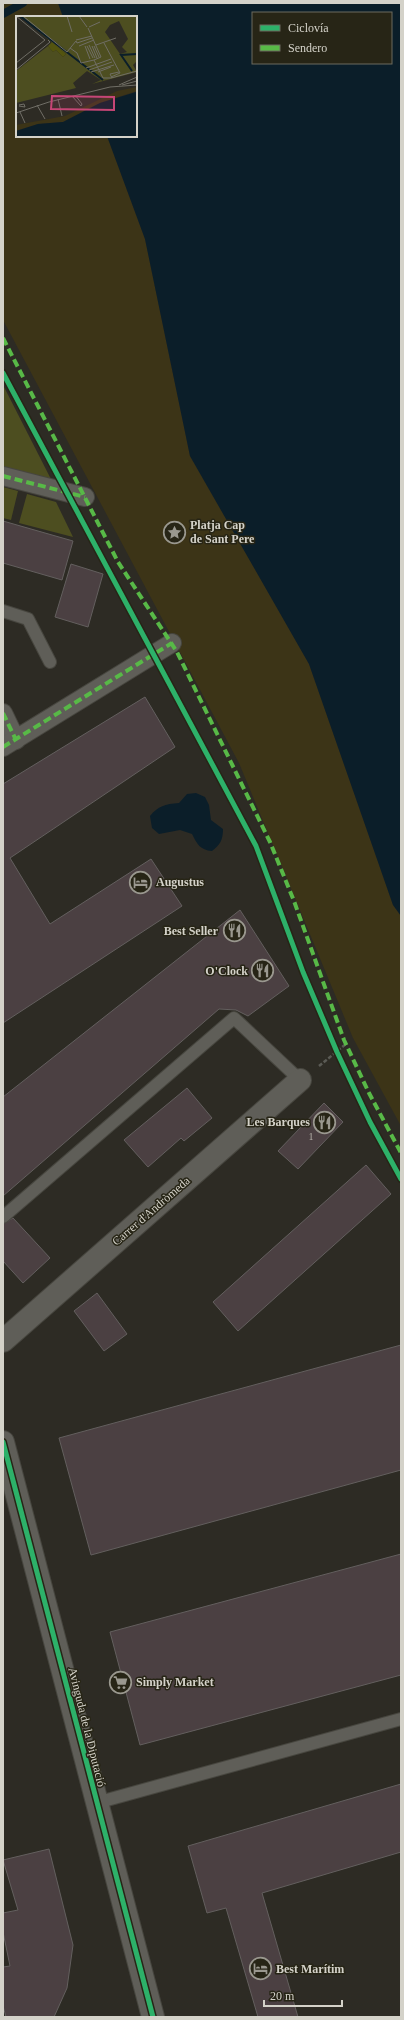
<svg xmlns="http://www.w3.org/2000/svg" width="404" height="2020" viewBox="0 0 404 2020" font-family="'Times New Roman',serif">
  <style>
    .green { fill: #4d4e20 }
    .sand { fill: #3c3417 }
    .water { fill: #0b1e29; fill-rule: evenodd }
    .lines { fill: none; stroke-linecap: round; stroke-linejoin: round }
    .stream { stroke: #0b1e29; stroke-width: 8 }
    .building { fill: #4b4042; stroke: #635f5e }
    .service-casing { stroke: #47463f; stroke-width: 14 }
    .pedestrian-casing { stroke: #47463f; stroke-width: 20 }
    .minor-casing { stroke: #47463f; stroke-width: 24 }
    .tertiary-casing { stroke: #47463f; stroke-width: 24 }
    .path { stroke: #5b5b55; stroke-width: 2.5; stroke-dasharray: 4 2; stroke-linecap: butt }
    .service { stroke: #5f5e58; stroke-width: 12 }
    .pedestrian { stroke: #5f5e58; stroke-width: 18 }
    .minor { stroke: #5f5e58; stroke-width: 22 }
    .tertiary { stroke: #5f5e58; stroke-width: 22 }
    .quiet { stroke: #58b947; stroke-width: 4; stroke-dasharray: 8 4; stroke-linecap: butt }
    .cycleway-casing { stroke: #272516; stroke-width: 8 }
    .cycleway { stroke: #2db169; stroke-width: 5 }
    .labels { text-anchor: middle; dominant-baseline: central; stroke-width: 3; stroke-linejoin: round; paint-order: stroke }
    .number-label { font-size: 10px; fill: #b2aea7 }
    .poi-label { font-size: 12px; font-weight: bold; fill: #d4d2c9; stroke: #272516; text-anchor: start }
    .street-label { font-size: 12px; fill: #d4d2c9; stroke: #272516 }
    .inset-river { fill: none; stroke: #0b1e29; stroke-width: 2 }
    .inset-road { fill: none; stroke: #706e66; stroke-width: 1 }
    .view { fill: #c64676; fill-opacity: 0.15; stroke: #c64676; stroke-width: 2 }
    .inset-edge { fill: none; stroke: #d4d2c9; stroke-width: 2 }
  </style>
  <rect width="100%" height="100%" fill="#2d2b24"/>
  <!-- green -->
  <g class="green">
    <path d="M3,385L57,491L3,476Z"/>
    <path d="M3,487L18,491L11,520L3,518Z"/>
    <path d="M27,494L56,502L73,537L19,523Z"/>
  </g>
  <!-- sand -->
  <path class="sand" d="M3,3H58L63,17H17V136H107L145,239L190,456L309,664L393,905L401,916V1126L353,1038L239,763L3,320Z"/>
  <!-- water -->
  <g class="water">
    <path d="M58,3H401V916L393,905L309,664L190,456L145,239L107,136H136V17H63ZM253,13H391V63H253Z"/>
    <path d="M196,793L205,797L209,805L211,820L223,829C223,840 220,845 212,851C200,850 197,844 192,834L180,830L159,834L152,828L150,816C158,806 165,804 179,803L187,794Z"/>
  </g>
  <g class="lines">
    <!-- stream -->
    <path class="stream" d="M3,14L23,3"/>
  </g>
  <!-- building -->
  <g class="building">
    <path d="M3,521L73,541L62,580L3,563Z"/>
    <path d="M71,564L103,574L88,627L55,617Z"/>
    <path d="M145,697L175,747L10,858L50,924L151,859L182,906L3,1023V784Z"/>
    <path d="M240,910L289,986L248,1016L236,1010L219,1009L3,1196V1097Z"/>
    <path d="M187,1088L212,1118L184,1141L181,1138L148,1167L124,1140Z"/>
    <path d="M324,1103L343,1122L298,1169L278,1151Z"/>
    <path d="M366,1165L391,1194L238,1331L213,1302Z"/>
    <path d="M13,1218L50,1258L23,1283L3,1261V1224Z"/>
    <path d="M97,1293L127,1334L104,1351L74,1311Z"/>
    <path d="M401,1345V1470L91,1555L59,1438Z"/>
    <path d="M401,1554V1675L140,1745L110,1632Z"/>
    <path d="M401,1784V1852L262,1893L298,2017H258L226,1908L207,1913L188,1846Z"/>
    <path d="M49,1849L73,1945L67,1988L54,2017H6L3,2006V1967L10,1966L3,1932V1913L18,1910L3,1860Z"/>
  </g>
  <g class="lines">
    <defs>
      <g id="service">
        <path d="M3,611L28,619L50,662"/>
        <path d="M3,1217L234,1018L300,1080"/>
        <path d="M96,1803L401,1719"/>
      </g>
      <g id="pedestrian">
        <path d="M3,476L85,497"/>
        <path d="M3,713L16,740"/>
        <path d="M3,747L172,643"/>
      </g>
      <path id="minor" d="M3,1341L300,1080"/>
      <path id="tertiary" d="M3,1442L153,2017"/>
    </defs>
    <!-- service casing -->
    <use href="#service" class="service-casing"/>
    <!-- pedestrian casing -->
    <use href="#pedestrian" class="pedestrian-casing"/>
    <!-- minor casing -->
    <use href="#minor" class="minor-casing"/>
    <!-- tertiary casing -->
    <use href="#tertiary" class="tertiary-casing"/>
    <!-- path -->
    <path class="path" d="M319,1066L346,1044"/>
    <!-- service -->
    <use href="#service" class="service"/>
    <!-- pedestrian -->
    <use href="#pedestrian" class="pedestrian"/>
    <!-- minor -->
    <use href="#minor" class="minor"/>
    <!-- tertiary -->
    <use href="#tertiary" class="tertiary"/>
    <!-- quiet -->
    <g class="quiet">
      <path d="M3,338L118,562L177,652L270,842L294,901L344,1040L369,1093L401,1153"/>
      <path d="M3,476L85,497"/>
      <path d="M3,713L16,740"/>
      <path d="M3,747L172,643"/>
    </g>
    <defs>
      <g id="cycleway">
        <path d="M3,373L256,846L303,972L337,1052L370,1122L401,1179"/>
        <path d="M3,1442L153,2017"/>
      </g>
    </defs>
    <!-- cycleway casing -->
    <use href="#cycleway" class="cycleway-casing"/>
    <!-- cycleway -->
    <use href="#cycleway" class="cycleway"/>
  </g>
  <!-- icons -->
  <defs>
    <symbol id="sight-ring" viewBox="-11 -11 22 22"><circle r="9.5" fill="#272516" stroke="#9a988f" stroke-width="1.5"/><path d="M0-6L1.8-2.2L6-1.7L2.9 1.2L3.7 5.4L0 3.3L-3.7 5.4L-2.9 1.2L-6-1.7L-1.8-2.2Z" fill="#9a988f"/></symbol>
    <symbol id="hotel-ring" viewBox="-11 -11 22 22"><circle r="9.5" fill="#272516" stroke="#9a988f" stroke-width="1.5"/><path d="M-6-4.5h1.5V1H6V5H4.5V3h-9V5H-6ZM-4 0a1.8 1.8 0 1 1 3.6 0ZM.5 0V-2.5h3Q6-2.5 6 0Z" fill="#9a988f"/></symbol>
    <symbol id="restaurant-ring" viewBox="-11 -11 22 22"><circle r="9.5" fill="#272516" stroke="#9a988f" stroke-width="1.5"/><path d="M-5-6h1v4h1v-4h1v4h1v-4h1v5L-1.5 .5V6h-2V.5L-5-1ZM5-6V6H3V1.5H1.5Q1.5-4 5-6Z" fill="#9a988f"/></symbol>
    <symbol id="supermarket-ring" viewBox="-11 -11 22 22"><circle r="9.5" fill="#272516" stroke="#9a988f" stroke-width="1.5"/><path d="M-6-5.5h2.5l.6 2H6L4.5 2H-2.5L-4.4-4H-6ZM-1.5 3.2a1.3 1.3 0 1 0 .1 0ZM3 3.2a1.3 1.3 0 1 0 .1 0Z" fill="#9a988f"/></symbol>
  </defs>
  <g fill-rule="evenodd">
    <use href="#sight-ring" x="162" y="520" width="25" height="25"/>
    <use href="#hotel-ring" x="128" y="870" width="25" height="25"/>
    <use href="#restaurant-ring" x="222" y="918" width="25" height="25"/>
    <use href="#restaurant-ring" x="250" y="958" width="25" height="25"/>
    <use href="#restaurant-ring" x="312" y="1110" width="25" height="25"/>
    <use href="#supermarket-ring" x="108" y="1670" width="25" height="25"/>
    <use href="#hotel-ring" x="248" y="1956" width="25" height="25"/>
  </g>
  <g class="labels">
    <!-- number labels -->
    <g class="number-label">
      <text x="311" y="1136">1</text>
    </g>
    <!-- poi labels -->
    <g class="poi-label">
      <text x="190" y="525">Platja Cap<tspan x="190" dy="14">de Sant Pere</tspan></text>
      <text x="156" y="882">Augustus</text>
      <text x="218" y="931" text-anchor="end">Best Seller</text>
      <text x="248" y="971" text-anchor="end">O'Clock</text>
      <text x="310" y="1122" text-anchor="end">Les Barques</text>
      <text x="136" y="1682">Simply Market</text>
      <text x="276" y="1969">Best Marítim</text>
    </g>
    <!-- street labels -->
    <g class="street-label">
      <text transform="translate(151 1211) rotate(-41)">Carrer d'Andròmeda</text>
      <text transform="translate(87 1727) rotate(76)">Avinguda de la Diputació</text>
    </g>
  </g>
  <!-- overview -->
  <g transform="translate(16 16)">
    <rect width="121" height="121" fill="#2d2b24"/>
    <path d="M4,0H121V45L117,49L121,56L76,68L85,64L71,55L57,67L60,72L0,87V55L32,30L37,36L40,34L47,41L50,38ZM103,5L112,23L106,31L111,36L104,38L89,16L94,9Z" fill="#4d4e20" fill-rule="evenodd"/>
    <path d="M36,26L50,38L47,41L40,34L37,36L32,30Z" fill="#53540f"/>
    <path d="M121,71V75L84,87L47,106L22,108L0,115V109L49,100L101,75Z" fill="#3c3417"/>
    <path d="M120,72L121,73V121H0V115L22,108L47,106L84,87L120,76Z" fill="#0b1e29"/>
    <path class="inset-river" d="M4,0L87,64M116,55L105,39L121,38"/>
    <path class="inset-road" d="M0,0L29,24L0,47M7,0L51,36L60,25M51,0L56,16M63,0L71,11M73,11L84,6M72,12L85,41L78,44L87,62M60,24L76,20M60,25L61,27L76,22M88,27L104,57L95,61M73,29L79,42M80,29L100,22M63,30L78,24M69,30L74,43M71,30L77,42M76,30L81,42M78,30L83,41M54,32L61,37L65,47L78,44M70,52L95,43M0,54L34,26L32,24M73,54L96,46M75,56L98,49M82,56L95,51M87,62H95L121,55M96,62L94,58L103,56M103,69L121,61M106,69L121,65M59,79L66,88L65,90M56,80L65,90M42,83L46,100M3,89L8,88L9,91L3,90M21,89L29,103M4,96L9,107M0,97L33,86L94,71L121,69"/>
    <path class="view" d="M36,80L98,81V94L35,93Z"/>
    <rect width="121" height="121" class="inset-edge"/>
  </g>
  <!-- border -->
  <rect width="404" height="2020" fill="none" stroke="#d4d2c9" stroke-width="8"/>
  <!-- legend -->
  <rect x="252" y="12" width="140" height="52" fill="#272516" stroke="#6c6a5e"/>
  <rect x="260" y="25" width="20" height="6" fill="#2db169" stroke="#6c6a5e"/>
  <text x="288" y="32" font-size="12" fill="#d4d2c9">Ciclovía</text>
  <rect x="260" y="45" width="20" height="6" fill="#58b947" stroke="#6c6a5e"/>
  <text x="288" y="52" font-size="12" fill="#d4d2c9">Sendero</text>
  <!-- scale -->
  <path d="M264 2000v6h78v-6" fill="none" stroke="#d4d2c9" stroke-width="2"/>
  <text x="270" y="2000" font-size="12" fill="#d4d2c9" stroke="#272516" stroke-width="3" paint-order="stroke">20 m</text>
</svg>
